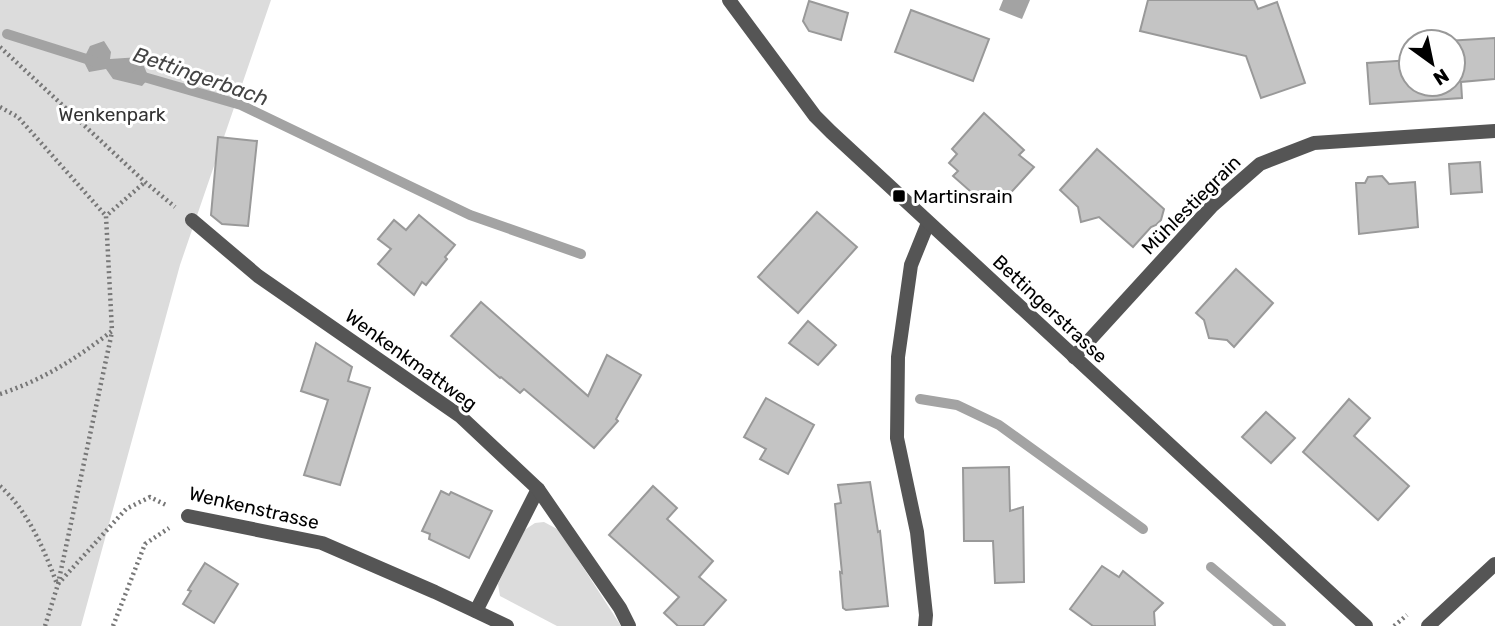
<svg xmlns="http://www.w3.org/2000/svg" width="1495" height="626" viewBox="0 0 1495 626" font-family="Rubik,sans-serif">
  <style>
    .green { fill: #dcdcdc }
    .water { fill: #a3a3a3 }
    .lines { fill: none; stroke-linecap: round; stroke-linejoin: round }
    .stream { stroke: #a3a3a3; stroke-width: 10 }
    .building { fill: #c4c4c4; stroke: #999; stroke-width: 2 }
    .path { stroke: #777; stroke-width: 4.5; stroke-dasharray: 2 3.5; stroke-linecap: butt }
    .service { stroke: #555; stroke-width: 14 }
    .minor { stroke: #555; stroke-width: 14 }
    .tertiary { stroke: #555; stroke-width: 14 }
    .poi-dot { fill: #000; stroke: #fff; stroke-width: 2.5 }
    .labels { text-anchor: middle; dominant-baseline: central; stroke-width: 6; stroke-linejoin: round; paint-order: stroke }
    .park-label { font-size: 19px; fill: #333; stroke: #fff }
    .poi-label { font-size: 19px; fill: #000; stroke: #fff; text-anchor: start }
    .street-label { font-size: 19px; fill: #000; stroke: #fff }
    .water-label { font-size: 21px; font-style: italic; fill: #444; stroke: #fff }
  </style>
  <rect width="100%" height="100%" fill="#fff"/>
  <!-- green -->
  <g class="green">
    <path d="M0,0H271L180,265L81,626H0Z"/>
    <path d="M544,522L559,530L621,626H557L500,596L498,584L523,531L535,523Z"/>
  </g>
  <!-- water -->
  <g class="water">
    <path d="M1003,0H1030L1022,19L999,10Z"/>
    <path d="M104,41L111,52L110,59L140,57L149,78L142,86L113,79L106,69L89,72L83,60L90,46Z"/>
  </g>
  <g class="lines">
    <!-- stream -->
    <g class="stream">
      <path d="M7,34L96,62"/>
      <path d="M137,75L241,105L470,215L581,254"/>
      <path d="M920,399L957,405L999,425L1143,529"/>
      <path d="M1211,567L1281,626"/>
    </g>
  </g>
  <!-- building -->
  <g class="building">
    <path d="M1148,0H1254L1258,9L1277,2L1305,83L1261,98L1246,56L1140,31Z"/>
    <path d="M809,1L848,13L841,40L809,31L803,21Z"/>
    <path d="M911,10L989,39L973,81L895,52Z"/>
    <path d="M1495,38V79L1461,82L1462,98L1370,104L1367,63L1411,60V84H1453V42H1430Z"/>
    <path d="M984,113L1024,150L1019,155L1034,167L1006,198L1001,194L993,203L984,194L979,199L953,176L958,171L949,163L957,154L952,149Z"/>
    <path d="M218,137L257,141L248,226L222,224L211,215Z"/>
    <path d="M1097,149L1164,209L1161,220L1156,225L1151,227L1133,247L1099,217L1081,222L1078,207L1060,190Z"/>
    <path d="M1480,162L1482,192L1451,194L1449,164Z"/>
    <path d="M1382,176L1389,184L1415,182L1418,227L1359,234L1356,183H1365L1368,177Z"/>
    <path d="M817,212L857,247L798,313L758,277Z"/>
    <path d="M419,215L455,245L445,257L447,259L426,285L422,282L414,295L378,264L391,249L378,239L394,220L406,230Z"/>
    <path d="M1236,269L1273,303L1234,347L1227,340L1209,338L1204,320L1196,313Z"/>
    <path d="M481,302L588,396L607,355L641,375L616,419L618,421L594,448L524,389L520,393L501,377L500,378L451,336Z"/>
    <path d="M808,321L836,345L818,365L789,343Z"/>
    <path d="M316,343L352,367L348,381L370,388L340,485L304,475L328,400L301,391Z"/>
    <path d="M766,398L814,425L788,474L760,459L766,449L744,437Z"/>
    <path d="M1349,399L1370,418L1354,436L1409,486L1378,520L1303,452Z"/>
    <path d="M1266,412L1295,438L1271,463L1242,437Z"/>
    <path d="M1009,467L1010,511L1023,507L1024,582L995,583L993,541H964L963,468Z"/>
    <path d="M870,482L878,532L880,531L888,606L846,610L843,608L840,572L842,573L835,504L841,503L838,485Z"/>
    <path d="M653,486L677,508L667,519L713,561L699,577L726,600L703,626H678L664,613L679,597L609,535Z"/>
    <path d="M441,491L449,495L451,492L492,511L469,558L429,539L430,534L422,531Z"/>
    <path d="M205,563L238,584L214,623L183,604L191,591L188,590Z"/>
    <path d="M1102,566L1119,577L1123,571L1163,603L1154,612L1155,626H1093L1070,609Z"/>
  </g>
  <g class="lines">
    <!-- path -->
    <g class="path">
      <path d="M0,47L145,182L175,207"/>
      <path d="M0,107L18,117L106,216"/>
      <path d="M0,394C43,380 77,358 112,331L106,216L145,182"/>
      <path d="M0,486C28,511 44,549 57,584"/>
      <path d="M58,584L112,332"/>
      <path d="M45,626L58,584L126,509L150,497L168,506"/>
      <path d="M113,626L145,544L169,528"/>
      <path d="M1394,626L1407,615"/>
    </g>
    <!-- service -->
    <path class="service" d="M476,611L538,489"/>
    <!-- minor -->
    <g class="minor">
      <path d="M192,220L258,276L460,416L538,489L620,608L629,626"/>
      <path d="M1074,357L1212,206L1260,164L1314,143L1495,131"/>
      <path d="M188,516L322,543L435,592L507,626"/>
      <path d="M925,626L926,615L917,532L897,438L898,357L911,265L928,223"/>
      <path d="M1428,626L1495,564"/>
    </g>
    <!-- tertiary -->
    <path class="tertiary" d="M729,0L815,116L831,132L1366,626"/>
  </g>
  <!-- markers -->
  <rect class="poi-dot" x="892" y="189" width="14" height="14" rx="3.5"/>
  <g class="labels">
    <!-- park labels -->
    <g class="park-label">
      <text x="112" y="114">Wenkenpark</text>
    </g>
    <!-- poi labels -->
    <g class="poi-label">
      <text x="913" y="196">Martinsrain</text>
    </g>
    <!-- street labels -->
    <g class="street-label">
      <text transform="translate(1191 205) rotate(-45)">Mühlestiegrain</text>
      <text transform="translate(1050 309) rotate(43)">Bettingerstrasse</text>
      <text transform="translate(411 360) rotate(36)">Wenkenkmattweg</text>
      <text transform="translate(254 508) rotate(13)">Wenkenstrasse</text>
    </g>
    <!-- water labels -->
    <g class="water-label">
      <text transform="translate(201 76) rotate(19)">Bettingerbach</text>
    </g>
  </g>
  <!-- north arrow -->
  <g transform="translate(1432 63) rotate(147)"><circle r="33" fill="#ffffff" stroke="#999999" stroke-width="2"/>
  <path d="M0-5L12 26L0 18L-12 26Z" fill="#000000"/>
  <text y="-10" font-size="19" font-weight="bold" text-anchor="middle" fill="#000000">N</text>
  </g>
</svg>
